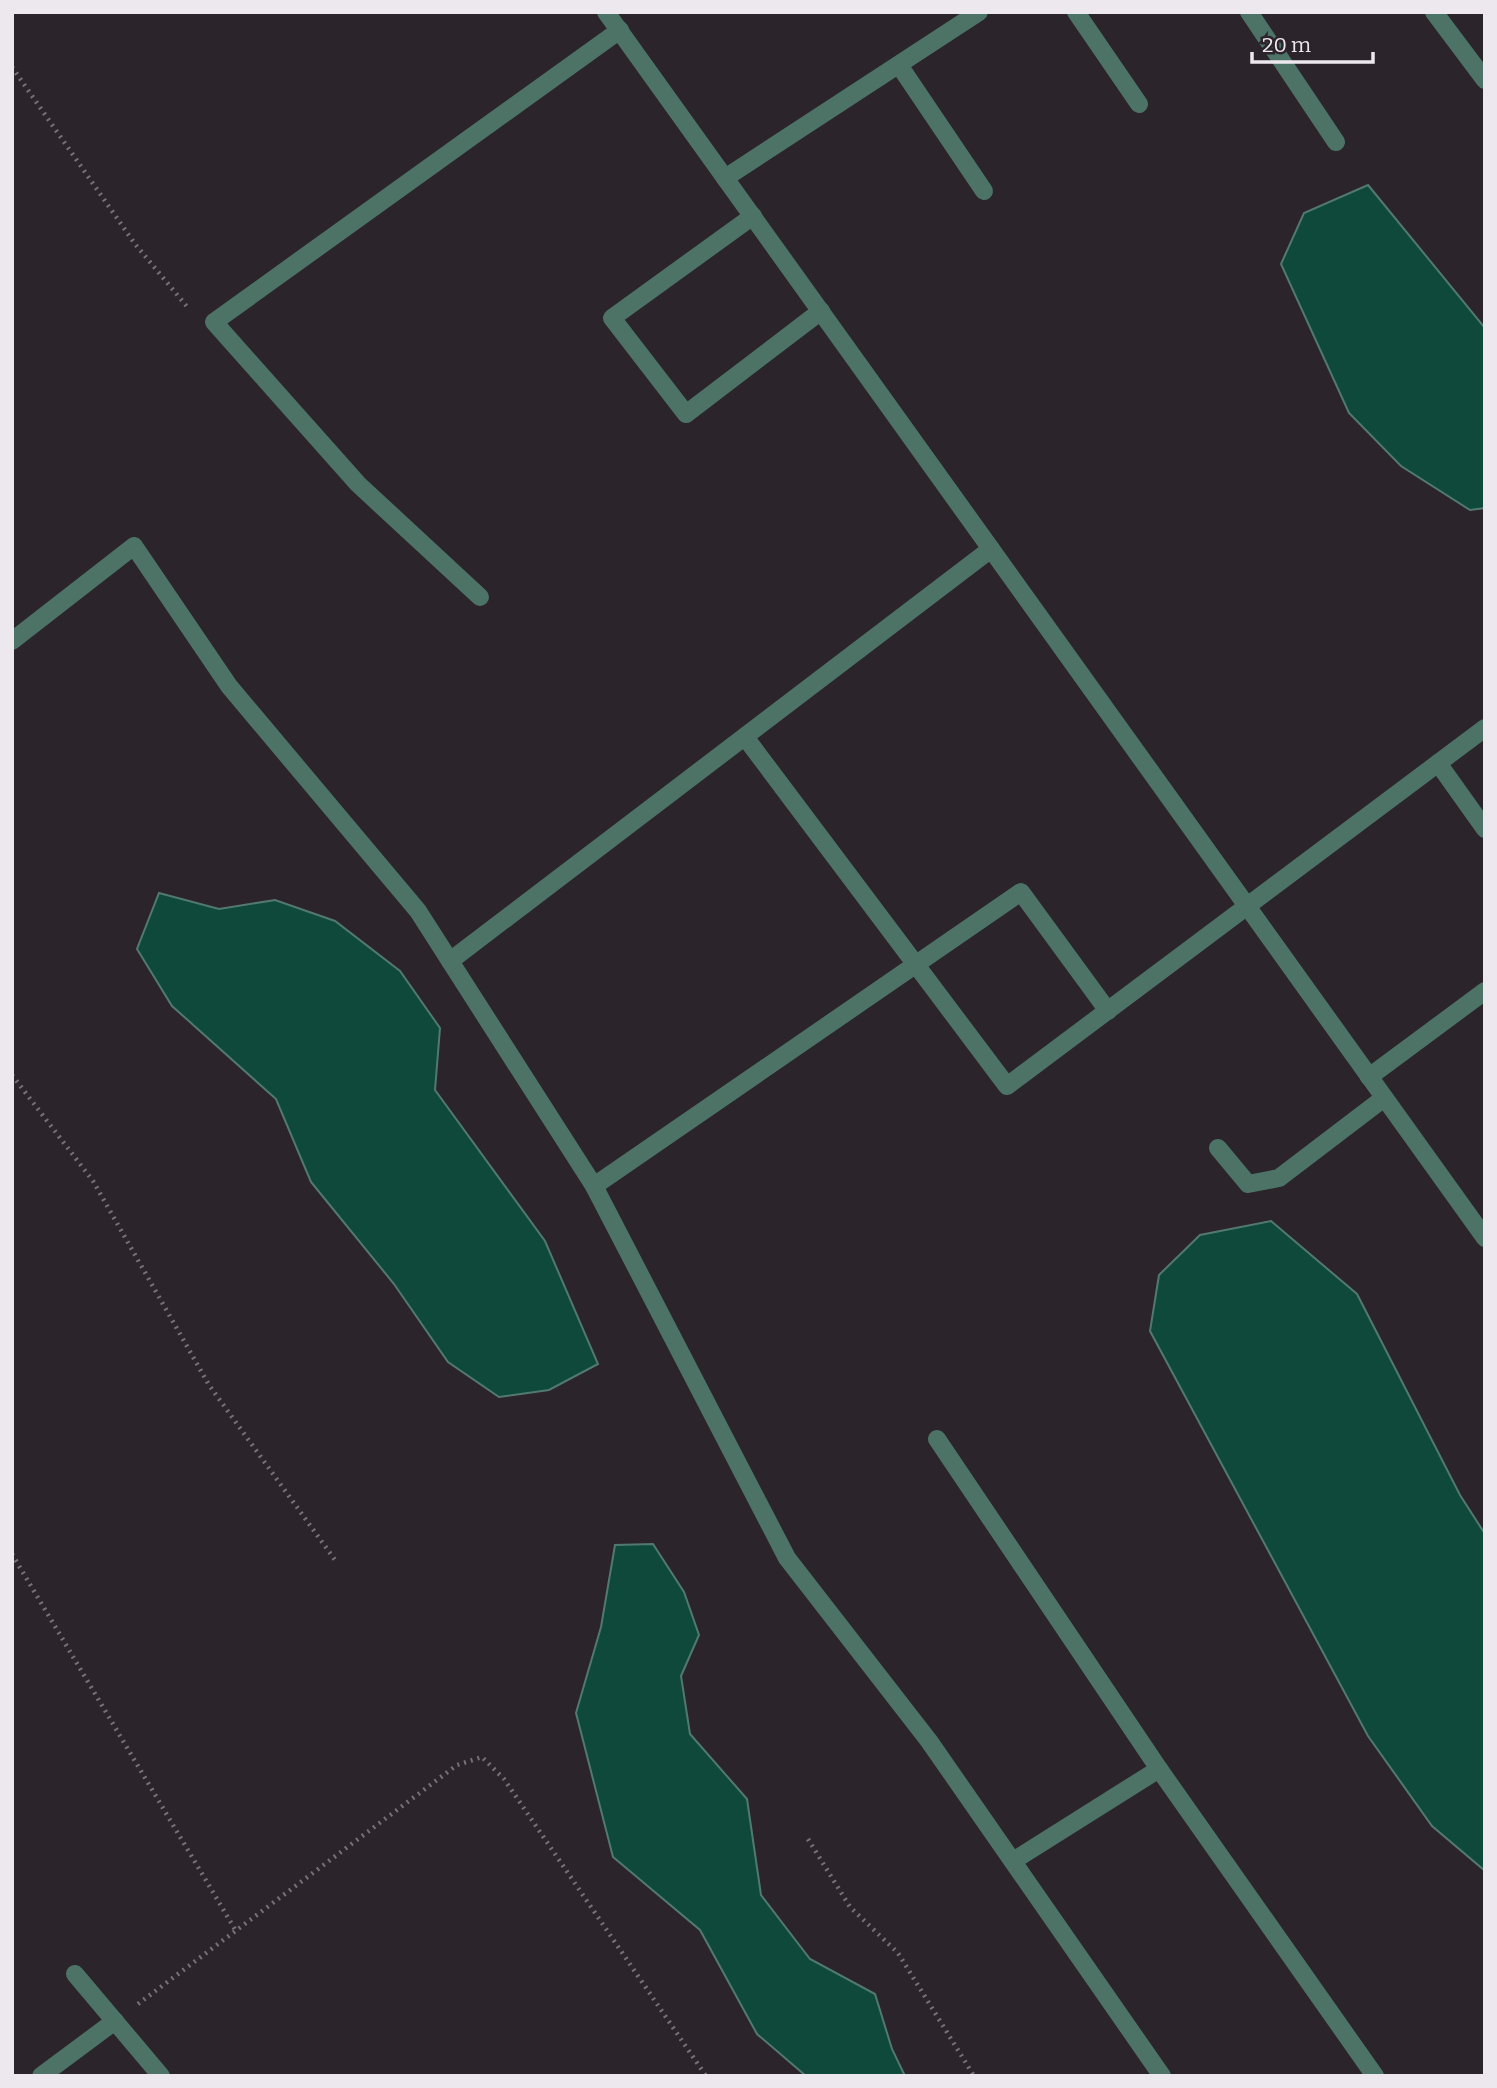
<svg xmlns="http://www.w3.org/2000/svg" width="1497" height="2088" viewBox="0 0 1497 2088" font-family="Bitter,serif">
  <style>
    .water { fill: #0f493b; stroke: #527970; stroke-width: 2 }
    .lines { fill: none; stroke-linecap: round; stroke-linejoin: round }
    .path { stroke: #777177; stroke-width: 4.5; stroke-dasharray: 2 5; stroke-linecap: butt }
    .service { stroke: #4d7367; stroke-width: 18 }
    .minor { stroke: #4d7367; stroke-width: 18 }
  </style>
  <rect width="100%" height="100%" fill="#2b242b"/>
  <!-- water -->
  <g class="water">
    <path d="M1368,185L1485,328V508L1470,510L1401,466L1349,413L1281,264L1304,213Z"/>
    <path d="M159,893L219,909L275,900L335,921L400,971L440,1028L435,1090L545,1241L598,1364L549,1390L499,1397L448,1362L394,1284L311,1182L276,1099L172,1006L137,949Z"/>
    <path d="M1271,1221L1357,1294L1460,1495L1485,1534L1484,1870L1432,1826L1368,1736L1150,1331L1159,1275L1200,1235Z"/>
    <path d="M653,1544L684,1592L699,1635L681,1676L690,1734L747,1799L761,1895L810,1959L875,1994L892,2049L905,2076H806L757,2034L700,1930L613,1857L576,1713L601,1627L615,1545Z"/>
  </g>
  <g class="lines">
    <!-- path -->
    <g class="path">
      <path d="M12,67L135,244L189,309"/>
      <path d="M12,1075L93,1181L209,1385L335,1560"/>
      <path d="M12,1554L236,1931"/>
      <path d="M808,1839L850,1907L898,1953L974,2076"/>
      <path d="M138,2004L457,1765L482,1757L504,1779L706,2076"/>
    </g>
    <!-- service -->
    <g class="service">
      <path d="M1076,12L1139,104"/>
      <path d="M1249,12L1336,142"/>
      <path d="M1434,12L1485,80"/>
      <path d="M899,65L984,191"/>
      <path d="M725,178L979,12"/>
      <path d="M753,216L612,318L686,414L821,311"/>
      <path d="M480,597L358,484L214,322L620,30"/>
      <path d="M745,737L1007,1086L1485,728"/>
      <path d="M1438,763L1485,829"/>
      <path d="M450,961L991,549"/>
      <path d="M1369,1077L1485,991"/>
      <path d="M1218,1148L1248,1184L1279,1178L1384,1098"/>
      <path d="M594,1186L1021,892L1108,1011"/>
      <path d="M937,1439L1159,1769"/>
      <path d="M1013,1861L1159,1769L1375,2076"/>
      <path d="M75,1974L161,2076"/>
      <path d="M41,2076L115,2021"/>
    </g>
    <!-- minor -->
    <g class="minor">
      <path d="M606,12L1485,1238"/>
      <path d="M12,641L134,546L229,686L418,911L594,1186L787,1558L929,1741L1162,2076"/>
    </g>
  </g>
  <!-- border -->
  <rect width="1497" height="2088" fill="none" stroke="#ede8ed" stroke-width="28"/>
  <!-- scale -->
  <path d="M1252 52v10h121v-10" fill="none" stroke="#ede8ed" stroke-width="3.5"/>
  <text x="1262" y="52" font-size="21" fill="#ede8ed" stroke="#2b242b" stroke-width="5" paint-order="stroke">20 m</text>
</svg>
